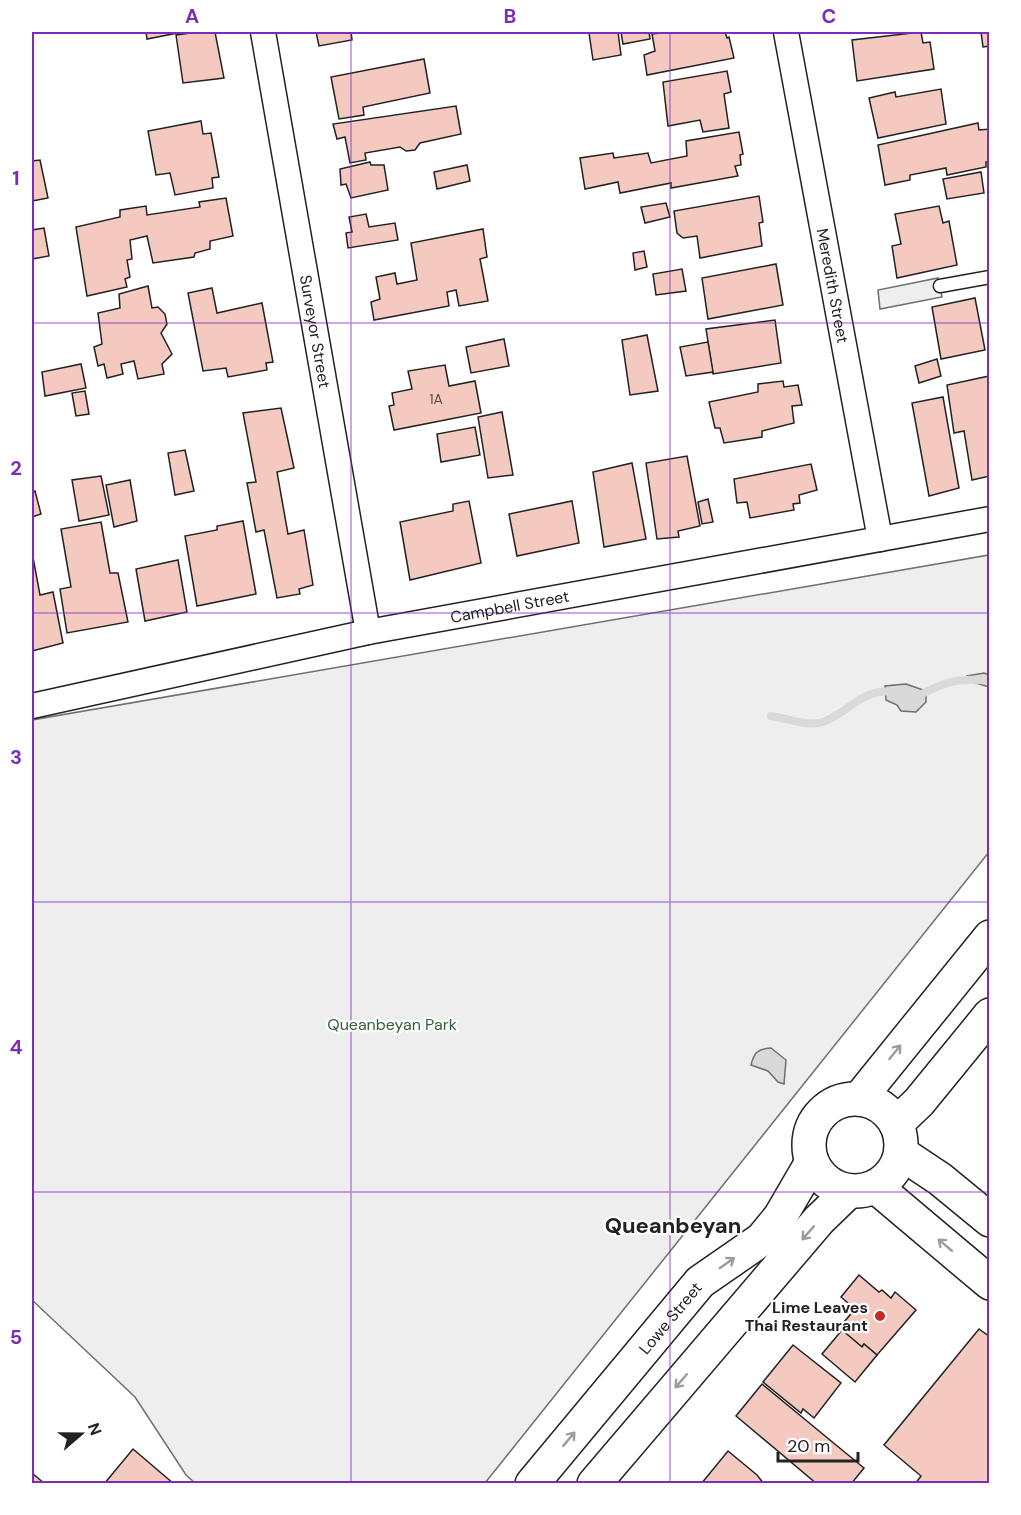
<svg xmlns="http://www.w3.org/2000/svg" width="1021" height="1515" viewBox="0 0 1021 1515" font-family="'DM Sans',sans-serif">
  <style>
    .green { fill: #eee; stroke: #6f6f6f; stroke-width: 1.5 }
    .water { fill: #d9d9d9; stroke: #6f6f6f; stroke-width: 1.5 }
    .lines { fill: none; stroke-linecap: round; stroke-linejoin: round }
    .stream { stroke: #d9d9d9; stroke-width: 8 }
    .building { fill: #f3c9c0; stroke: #222; stroke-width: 1.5 }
    .lane-casing { stroke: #222; stroke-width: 15 }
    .street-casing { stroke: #222; stroke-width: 27 }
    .secondary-casing { stroke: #222; stroke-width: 36 }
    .lane { stroke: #fff; stroke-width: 12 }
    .street { stroke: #fff; stroke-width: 24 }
    .secondary { stroke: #fff; stroke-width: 33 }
    .oneway { stroke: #9c9c9c }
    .grid { fill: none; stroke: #7b2cbf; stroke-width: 1.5; stroke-opacity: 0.55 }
    .poi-dot { fill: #c62828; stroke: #fff; stroke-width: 2 }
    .labels { text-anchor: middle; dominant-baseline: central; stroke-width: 4.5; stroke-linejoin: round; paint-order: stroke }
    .number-label { font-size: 14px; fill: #564c4a }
    .street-label { font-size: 16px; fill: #222; stroke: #fff }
    .park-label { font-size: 16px; fill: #2f5e38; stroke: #fff }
    .poi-label { font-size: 16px; font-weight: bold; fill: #222; stroke: #fff; text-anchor: end }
    .district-label { font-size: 22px; font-weight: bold; fill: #222; stroke: #fff }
    .neatline { fill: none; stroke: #7b2cbf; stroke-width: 2 }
    .grid-label { font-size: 20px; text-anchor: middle; font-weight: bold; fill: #7b2cbf }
  </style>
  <rect width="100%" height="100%" fill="#fff"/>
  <!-- green -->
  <g class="green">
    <path d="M938,278L942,297L880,309L878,290Z"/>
    <path d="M989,555V852L485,1483H195L186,1475L135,1397L32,1300V720Z"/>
  </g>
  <!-- water -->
  <g class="water">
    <path d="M984,673L989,675V687L966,680L967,676Z"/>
    <path d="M906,684L926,691V702L916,712L901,711L897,705L886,700L885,686Z"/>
    <path d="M771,1048L786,1060L784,1084L778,1082L768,1071L751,1065C754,1052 758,1049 771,1048Z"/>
  </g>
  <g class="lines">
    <!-- stream -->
    <g class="stream">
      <path d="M916,697C945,682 957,677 990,681"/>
      <path d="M771,716C786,718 809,727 823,722C848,713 865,685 896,693"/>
    </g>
  </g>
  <!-- building -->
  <g class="building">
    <path d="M146,32H183L147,39Z"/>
    <path d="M198,32H215L224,78L183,83L176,35Z"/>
    <path d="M316,32H351L352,40L319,46Z"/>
    <path d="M618,32L621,55L593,60L589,33Z"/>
    <path d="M621,32H649L650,39L623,44Z"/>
    <path d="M668,32H725L727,38L729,37L734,58L647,75L644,55L655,51L652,34Z"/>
    <path d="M921,32L923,43L930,42L934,69L857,81L852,40Z"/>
    <path d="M981,32H990V46L983,47Z"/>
    <path d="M424,59L430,93L363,107L364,115L339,119L331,77Z"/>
    <path d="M727,71L731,92L724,94L729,128L703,132L700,120L668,126L663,82Z"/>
    <path d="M941,89L946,124L878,138L869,98L895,92L896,97Z"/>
    <path d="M456,106L461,134L420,143L415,150L406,151L400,147L365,153L366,160L350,163L345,137L337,139L333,124Z"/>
    <path d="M201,121L203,134L211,133L219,177L212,178L213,188L175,195L170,173L156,175L148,131Z"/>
    <path d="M978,123L979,130L990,129V162H986V167L947,175L946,168L910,175V180L885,185L878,145Z"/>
    <path d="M739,132L743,154L740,155L741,165L735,166L738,176L671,188V183L620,193L618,182L585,189L580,158L613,153L614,158L648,153L651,163L687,156L686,141Z"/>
    <path d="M40,160L48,198L32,201V161Z"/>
    <path d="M370,162L371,165H384L388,190L351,198L346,184L341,185L340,169Z"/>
    <path d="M467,165L470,181L437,189L434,172Z"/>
    <path d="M981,172L984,193L947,199L943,179Z"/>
    <path d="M759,196L763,222L759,223L762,246L700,258L697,236L683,238L677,233L674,211Z"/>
    <path d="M226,198L233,236L210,241V249L195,253L194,257L153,263L147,236L130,240L132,259L127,260L130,277L125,279L127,287L87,296L76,227L120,217V210L146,206L147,215L200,207L199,202Z"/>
    <path d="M666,203L670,217L645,223L641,207Z"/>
    <path d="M939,206L943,223L949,221L957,265L897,278L892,246L901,244L895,214Z"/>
    <path d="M366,214L369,227L395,223L398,240L348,248L346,233L352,232L349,217Z"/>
    <path d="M44,228L49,256L32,259V230Z"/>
    <path d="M483,229L487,257L480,259L488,301L459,306L456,290L447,292L449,306L374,320L371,302L380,299L376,277L395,273L397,284L417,280L411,243Z"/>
    <path d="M644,251L647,267L635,270L633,253Z"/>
    <path d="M776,264L783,305L708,319L702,278Z"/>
    <path d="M682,269L686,291L656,295L653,274Z"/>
    <path d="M148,286L152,308L158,307L165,314L167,324L161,333L172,354L162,364L164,374L138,379L134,361L121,364L123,374L107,378L104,364L98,366L94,347L102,344L98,313L120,308L119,294Z"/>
    <path d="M212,288L217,313L262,303L273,362L266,363L267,370L228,377L226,368L203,371L188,293Z"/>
    <path d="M975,298L985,350L941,359L932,307Z"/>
    <path d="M775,320L781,363L713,374L706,329Z"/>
    <path d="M647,335L658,391L630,395L622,340Z"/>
    <path d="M504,339L509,366L471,373L466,347Z"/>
    <path d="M708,342L713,372L686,376L680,347Z"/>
    <path d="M937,359L941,376L919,383L915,366Z"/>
    <path d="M81,364L86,388L45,396L42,372Z"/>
    <path d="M445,365L449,386L475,381L481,413L394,430L389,406L394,405L392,393L412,389L408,371Z"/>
    <path d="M989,376L990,476L972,480L964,431L954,433L947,385Z"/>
    <path d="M783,381L784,387L798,385L802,405L792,406L794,423L762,431V437L724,443L720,428H715L709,402L758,392V384Z"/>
    <path d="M85,391L89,414L76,416L72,393Z"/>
    <path d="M943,397L959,488L929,496L912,403Z"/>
    <path d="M281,408L294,468L277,472L288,534L304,530L313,585L299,589L300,594L277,598L264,530L256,532L247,483L256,482L243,413Z"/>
    <path d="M502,412L513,475L488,478L478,417Z"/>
    <path d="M475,427L480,455L441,462L437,434Z"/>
    <path d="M185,450L194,491L175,495L168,453Z"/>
    <path d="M687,456L700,526L678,531L679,537L657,539L646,463Z"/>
    <path d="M632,463L646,539L604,547L593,472Z"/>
    <path d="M811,464L817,490L799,495L800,503L793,504L794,510L750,518L747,502L737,503L734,479Z"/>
    <path d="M101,476L109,515L79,521L72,480Z"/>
    <path d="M130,480L137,521L114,527L106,485Z"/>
    <path d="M35,491L41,514L32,517V492Z"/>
    <path d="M708,499L713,522L702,524L698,502Z"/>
    <path d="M469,501L481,563L410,580L400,522L453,511V504Z"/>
    <path d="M572,501L579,543L517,556L509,514Z"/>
    <path d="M243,521L256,594L197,606L185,536L217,530V526Z"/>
    <path d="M101,522L110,573H118L128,622L67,633L60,589L71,587L61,529Z"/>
    <path d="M32,552L40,595L53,592L63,643L32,651Z"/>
    <path d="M178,560L187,612L145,621L136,569Z"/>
    <path d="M859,1275L879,1292L882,1290L891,1298L895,1292L916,1310L877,1355L864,1344L862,1347L839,1328L855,1309L841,1297Z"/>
    <path d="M979,1329L990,1337V1484H915L921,1476L884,1445Z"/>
    <path d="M842,1330L862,1347L864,1344L877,1355L855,1382L822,1354Z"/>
    <path d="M793,1345L841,1383L814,1418L803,1409L801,1413L763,1382Z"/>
    <path d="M762,1384L864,1468L851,1484H817L736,1416Z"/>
    <path d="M133,1449L174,1484H104Z"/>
    <path d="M728,1451L757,1475L764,1484H701Z"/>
    <path d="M32,1473L45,1484H32Z"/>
  </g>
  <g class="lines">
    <defs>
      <path id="lane" d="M940,286L990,277"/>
      <g id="street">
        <path id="s1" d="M263,32L368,632"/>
        <path id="s2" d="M786,32L880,539"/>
        <path id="s3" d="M32,706L368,632L990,519"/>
      </g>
      <g id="secondary">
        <path d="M859,1099L990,937"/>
        <circle cx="855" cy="1145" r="46"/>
        <path d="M896,1124L919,1102L990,1015"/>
        <path d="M901,1153L940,1179L990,1220"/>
        <path d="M876,1187L990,1283"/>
        <path id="s4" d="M532,1484L700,1282L762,1239L780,1217L812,1162"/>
        <path d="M594,1484L819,1220L849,1191"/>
      </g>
    </defs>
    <!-- lane casing -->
    <use href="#lane" class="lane-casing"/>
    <!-- street casing -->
    <use href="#street" class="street-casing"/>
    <!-- secondary casing -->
    <use href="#secondary" class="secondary-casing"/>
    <!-- lane -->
    <use href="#lane" class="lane"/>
    <!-- street -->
    <use href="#street" class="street"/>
    <!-- secondary -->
    <use href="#secondary" class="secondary"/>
  </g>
  <!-- one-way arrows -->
  <defs><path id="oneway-shaft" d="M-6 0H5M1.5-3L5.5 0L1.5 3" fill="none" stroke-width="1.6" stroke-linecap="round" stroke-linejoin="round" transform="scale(1.5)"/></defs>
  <g class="oneway">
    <use href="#oneway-shaft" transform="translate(895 1052) rotate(-51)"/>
    <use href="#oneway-shaft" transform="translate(808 1233) rotate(131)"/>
    <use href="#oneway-shaft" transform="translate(945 1245) rotate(-140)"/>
    <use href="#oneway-shaft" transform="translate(727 1263) rotate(-35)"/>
    <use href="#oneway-shaft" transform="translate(681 1381) rotate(131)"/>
    <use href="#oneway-shaft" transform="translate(569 1439) rotate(-50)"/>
  </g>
  <!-- grid -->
  <path class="grid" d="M351,32V1484M670,32V1484M32,323H990M32,613H990M32,902H990M32,1192H990"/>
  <!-- markers -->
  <circle class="poi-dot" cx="880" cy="1316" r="6"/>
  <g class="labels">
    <!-- number labels -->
    <g class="number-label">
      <text x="436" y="399">1A</text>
    </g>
    <!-- street labels -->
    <g class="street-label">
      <text stroke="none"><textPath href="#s2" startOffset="258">Meredith Street</textPath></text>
      <text stroke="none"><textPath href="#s1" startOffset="304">Surveyor Street</textPath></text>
      <text stroke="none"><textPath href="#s3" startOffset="488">Campbell Street</textPath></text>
      <text stroke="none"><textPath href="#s4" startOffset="216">Lowe Street</textPath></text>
    </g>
    <!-- park labels -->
    <g class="park-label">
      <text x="392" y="1024">Queanbeyan Park</text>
    </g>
    <!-- poi labels -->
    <g class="poi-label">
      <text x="868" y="1307">Lime Leaves<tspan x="868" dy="18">Thai Restaurant</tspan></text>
    </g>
    <!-- district labels -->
    <g class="district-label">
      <text x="673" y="1225">Queanbeyan</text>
    </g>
  </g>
  <!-- border -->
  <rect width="1021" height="1515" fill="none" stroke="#ffffff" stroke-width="66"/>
  <!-- north arrow -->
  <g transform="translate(81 1434) rotate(70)" stroke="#ffffff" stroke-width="4.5" paint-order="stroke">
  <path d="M0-4.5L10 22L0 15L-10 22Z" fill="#222222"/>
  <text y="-9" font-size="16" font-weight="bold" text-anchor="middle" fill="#222222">N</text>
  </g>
  <!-- scale -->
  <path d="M778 1452v9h80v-9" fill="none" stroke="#222222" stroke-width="3"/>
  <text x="787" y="1452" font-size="18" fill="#222222" stroke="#ffffff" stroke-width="4.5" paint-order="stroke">20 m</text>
  <rect x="33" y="33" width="955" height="1449" class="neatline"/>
  <g class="grid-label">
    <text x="192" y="23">A</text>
    <text x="510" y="23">B</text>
    <text x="829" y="23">C</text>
    <text x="16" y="185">1</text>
    <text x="16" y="475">2</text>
    <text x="16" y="764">3</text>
    <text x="16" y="1054">4</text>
    <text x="16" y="1344">5</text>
  </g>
</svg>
